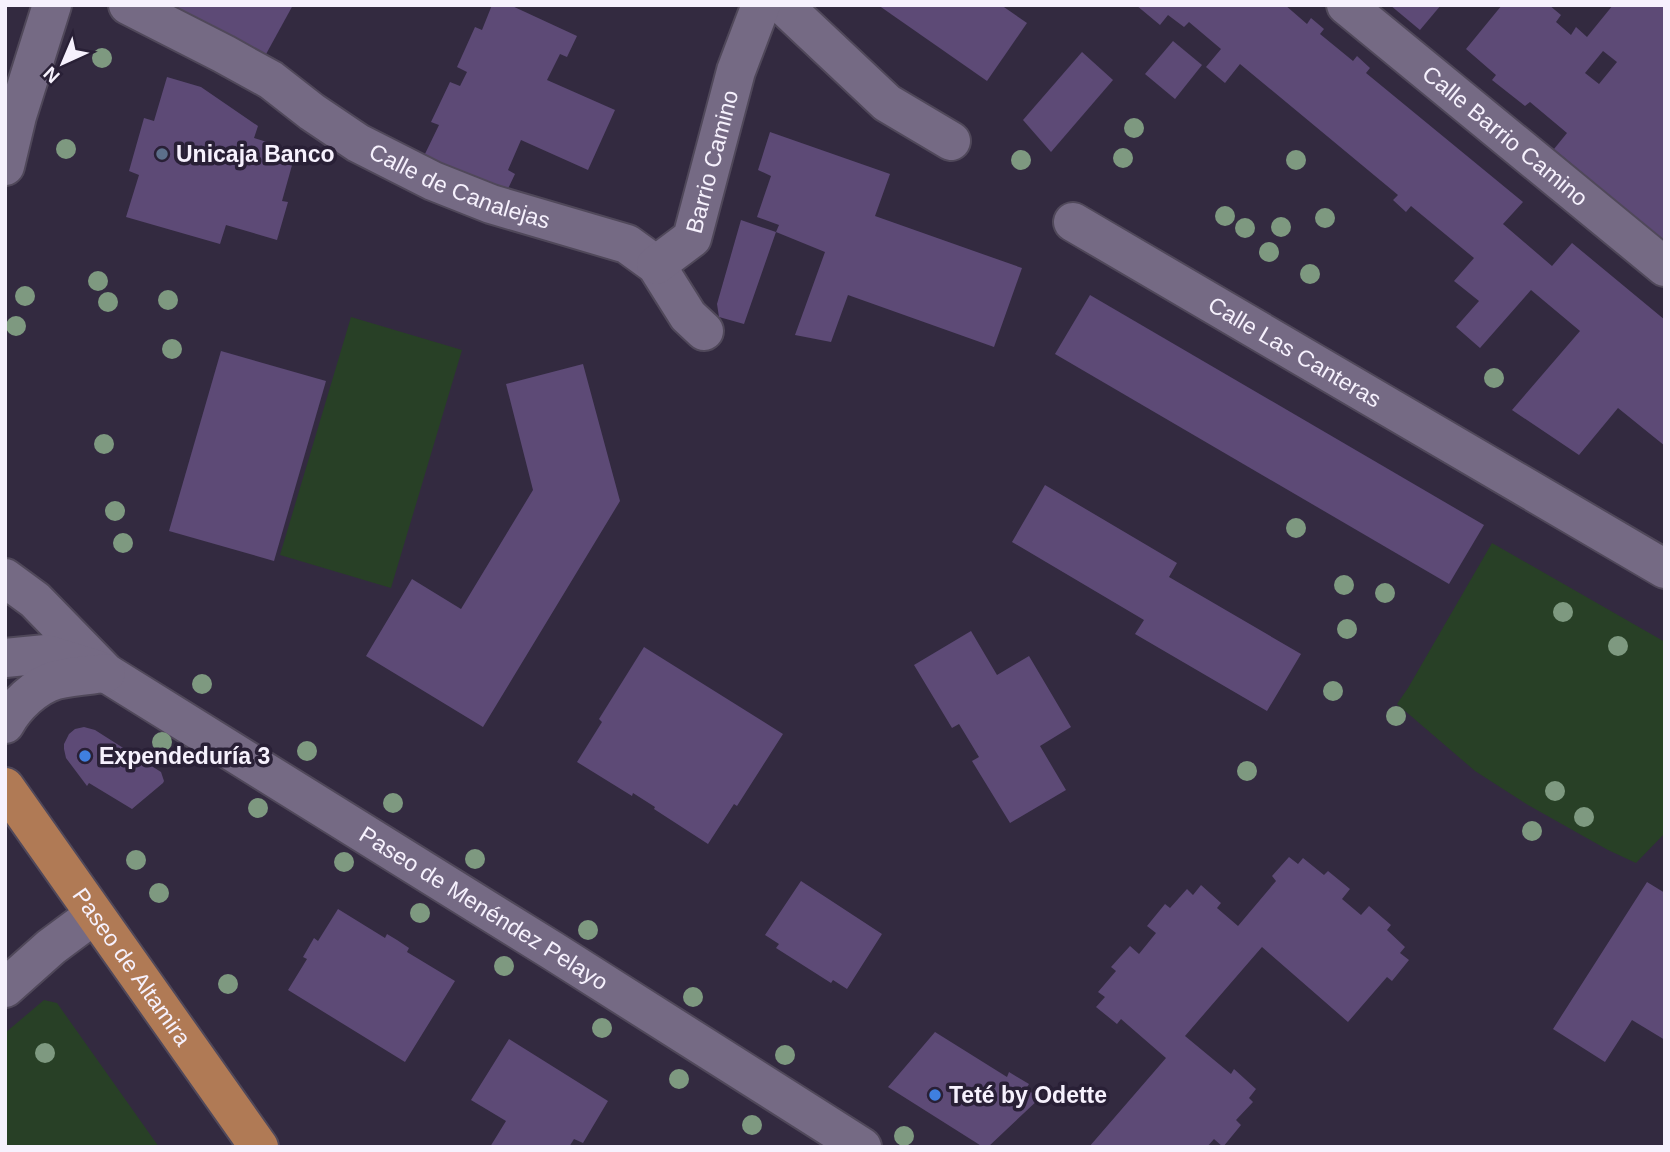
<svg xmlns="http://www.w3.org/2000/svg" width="1670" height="1152" viewBox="0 0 1670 1152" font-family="Helvetica,sans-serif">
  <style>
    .green { fill: #284026 }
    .building { fill: #5d4a76; fill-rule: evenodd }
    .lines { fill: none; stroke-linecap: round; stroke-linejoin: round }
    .minor-casing { stroke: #50485a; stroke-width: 42 }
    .major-casing { stroke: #50485a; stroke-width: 42 }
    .minor { stroke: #756a84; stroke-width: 38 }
    .major { stroke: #b07a55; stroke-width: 38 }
    .tree { fill: #7e9980 }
    .service-dot { fill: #5c6f8a; stroke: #292036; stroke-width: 2.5 }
    .shop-dot { fill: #3f7fe0; stroke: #292036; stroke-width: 2.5 }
    .labels { text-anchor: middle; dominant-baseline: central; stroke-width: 7; stroke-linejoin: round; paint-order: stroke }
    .street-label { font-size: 23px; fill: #f6f1fd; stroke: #292036 }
    .poi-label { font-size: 23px; font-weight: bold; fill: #f6f1fd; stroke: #292036; text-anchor: start }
  </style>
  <rect width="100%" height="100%" fill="#332a40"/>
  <!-- green -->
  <g class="green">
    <path d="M351,317L462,350L391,588L280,555Z"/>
    <path d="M1492,543L1665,642V833L1636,863L1608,850L1528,805L1475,771L1397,704L1408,688Z"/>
    <path d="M44,1000L57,1003L159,1147H5V1033Z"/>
  </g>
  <!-- building -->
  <g class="building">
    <path d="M179,5H293L265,56L178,8Z"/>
    <path d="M492,5H510L577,36L567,57L560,54L547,80L615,110L588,170L521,140L508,170L515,174L505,195L423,158L439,125L431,122L450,82L460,86L467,72L457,67L475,27L482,30Z"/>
    <path d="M878,5H1001L1027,23L987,81Z"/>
    <path d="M1136,5H1285L1307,24L1311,18L1324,29L1320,34L1353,61L1357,56L1370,68L1366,73L1523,202L1503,224L1552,266L1572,243L1665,320V446L1618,408L1579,455L1512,410L1580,331L1531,290L1480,348L1456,327L1479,301L1454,281L1474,258L1411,206L1406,212L1393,200L1398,195L1240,64L1225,83L1206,67L1221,49L1189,22L1184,27L1168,15L1160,25Z"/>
    <path d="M1390,5H1441L1420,30Z"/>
    <path d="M1502,5H1549L1561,15L1556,22L1571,35L1576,27L1587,37L1613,5H1665V242L1554,149L1567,133L1530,102L1525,106L1492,80L1496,75L1466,49ZM1603,51L1617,62L1599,84L1585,73Z"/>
    <path d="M1173,41L1202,65L1175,99L1145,74Z"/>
    <path d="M1082,52L1113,80L1051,152L1023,120Z"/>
    <path d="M167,77L201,87L258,126L254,138L296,151L282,201L288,202L277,240L226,225L220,244L126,217L139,175L129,171L144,118L154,121Z"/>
    <path d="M770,132L890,174L875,216L1022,268L994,347L848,295L831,342L795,335L825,252L776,232L744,324L719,317L717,304L741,220L776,232L779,225L757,217L771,176L758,170Z"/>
    <path d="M1090,295L1484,525L1449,584L1055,354Z"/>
    <path d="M221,351L326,381L274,561L169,531Z"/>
    <path d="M583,364L620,501L483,727L366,656L412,579L461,609L533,490L506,384Z"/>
    <path d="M1045,485L1177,563L1169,577L1301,654L1267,711L1135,634L1144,620L1012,542Z"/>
    <path d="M971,631L997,675L1029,656L1071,727L1040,746L1066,790L1010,823L972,761L979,757L973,747L959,724L952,728L914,665Z"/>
    <path d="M644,647L783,734L737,806L734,804L708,844L654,809L655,807L633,793L632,796L577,762L602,722L599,719Z"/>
    <path d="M84,727L95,730L161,772L164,781L163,783L132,809L89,783L87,786L66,758L64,749V744L69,734L75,729Z"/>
    <path d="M1289,857L1298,864L1303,858L1324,875L1328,871L1350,889L1342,899L1361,915L1369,906L1391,925L1387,930L1405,947L1400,953L1409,960L1392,981L1387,977L1348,1022L1262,947L1185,1036L1231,1074L1234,1069L1256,1089L1249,1098L1253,1102L1236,1120L1241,1125L1223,1147L1214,1139L1207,1147H1089L1166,1058L1121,1019L1117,1024L1096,1007L1105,997L1098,992L1116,971L1111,967L1130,946L1139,954L1156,933L1147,926L1165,904L1170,908L1187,889L1193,895L1201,885L1221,903L1217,908L1238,926L1276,881L1272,876Z"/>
    <path d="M801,881L882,934L847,989L833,980L831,983L776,948L779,944L765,935Z"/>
    <path d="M1647,882L1665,893V1040L1632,1020L1605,1062L1553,1029Z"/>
    <path d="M338,909L385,938L387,934L397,940L409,948L407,952L455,981L405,1062L288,990L307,959L303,957L314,938L318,941Z"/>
    <path d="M935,1032L1007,1077L1009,1072L1029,1084L1026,1089L1040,1098L988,1147H983L888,1087Z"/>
    <path d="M509,1039L608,1101L583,1143L574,1139L569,1147H490L506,1121L471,1100Z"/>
  </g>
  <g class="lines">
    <defs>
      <g id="minor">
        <path id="s1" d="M128,5L224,54L271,80L312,112L358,143L433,181L491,204L627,244L656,265L688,316L704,331"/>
        <path d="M783,5L887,103L951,141"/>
        <path id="s2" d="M1346,5L1665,267"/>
        <path d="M5,166L17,116L52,5"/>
        <path id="s3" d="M1073,222L1665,569"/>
        <path id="s4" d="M656,265L692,238L736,71L761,5"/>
        <path id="s5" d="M5,578L35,600L106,673L553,951L862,1147"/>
        <path d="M5,658L46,654L98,670"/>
        <path d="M5,724C15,706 35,686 56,680C72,676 90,675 106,673"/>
        <path d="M5,988L51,947L94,915"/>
      </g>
      <g id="major">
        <path id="s6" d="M5,787L259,1147"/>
      </g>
    </defs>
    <!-- minor casing -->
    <use href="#minor" class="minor-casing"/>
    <!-- major casing -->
    <use href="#major" class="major-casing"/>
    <!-- minor -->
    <use href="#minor" class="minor"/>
    <!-- major -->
    <use href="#major" class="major"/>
  </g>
  <!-- trees -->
  <g class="tree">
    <circle cx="102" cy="58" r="10"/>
    <circle cx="1134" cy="128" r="10"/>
    <circle cx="66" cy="149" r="10"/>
    <circle cx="1123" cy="158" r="10"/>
    <circle cx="1021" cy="160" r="10"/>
    <circle cx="1296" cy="160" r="10"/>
    <circle cx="1225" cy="216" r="10"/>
    <circle cx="1325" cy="218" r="10"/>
    <circle cx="1281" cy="227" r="10"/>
    <circle cx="1245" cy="228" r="10"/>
    <circle cx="1269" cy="252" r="10"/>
    <circle cx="1310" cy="274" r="10"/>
    <circle cx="98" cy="281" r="10"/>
    <circle cx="25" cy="296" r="10"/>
    <circle cx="168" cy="300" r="10"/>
    <circle cx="108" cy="302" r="10"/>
    <circle cx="16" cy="326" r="10"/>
    <circle cx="172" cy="349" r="10"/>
    <circle cx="1494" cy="378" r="10"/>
    <circle cx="104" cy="444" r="10"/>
    <circle cx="115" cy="511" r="10"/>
    <circle cx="1296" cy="528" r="10"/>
    <circle cx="123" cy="543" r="10"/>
    <circle cx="1344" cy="585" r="10"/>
    <circle cx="1385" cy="593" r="10"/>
    <circle cx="1563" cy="612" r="10"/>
    <circle cx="1347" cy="629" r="10"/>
    <circle cx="1618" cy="646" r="10"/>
    <circle cx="202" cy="684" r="10"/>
    <circle cx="1333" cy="691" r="10"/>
    <circle cx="1396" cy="716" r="10"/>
    <circle cx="162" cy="742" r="10"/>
    <circle cx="307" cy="751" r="10"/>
    <circle cx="1247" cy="771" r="10"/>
    <circle cx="1555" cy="791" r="10"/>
    <circle cx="393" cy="803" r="10"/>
    <circle cx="258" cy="808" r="10"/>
    <circle cx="1584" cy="817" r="10"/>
    <circle cx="1532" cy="831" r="10"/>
    <circle cx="475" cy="859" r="10"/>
    <circle cx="136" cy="860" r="10"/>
    <circle cx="344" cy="862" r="10"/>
    <circle cx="159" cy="893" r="10"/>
    <circle cx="420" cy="913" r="10"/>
    <circle cx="588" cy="930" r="10"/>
    <circle cx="504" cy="966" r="10"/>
    <circle cx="228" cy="984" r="10"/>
    <circle cx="693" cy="997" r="10"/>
    <circle cx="602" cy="1028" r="10"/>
    <circle cx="45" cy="1053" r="10"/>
    <circle cx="785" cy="1055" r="10"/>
    <circle cx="679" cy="1079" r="10"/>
    <circle cx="752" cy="1125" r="10"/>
    <circle cx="904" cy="1136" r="10"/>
  </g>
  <!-- markers -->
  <circle class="service-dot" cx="162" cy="154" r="7"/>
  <g class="shop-dot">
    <circle cx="85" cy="756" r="7"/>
    <circle cx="935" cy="1095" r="7"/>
  </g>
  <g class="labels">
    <!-- street labels -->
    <g class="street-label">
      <text stroke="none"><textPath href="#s2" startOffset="206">Calle Barrio Camino</textPath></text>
      <text stroke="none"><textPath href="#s4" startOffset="124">Barrio Camino</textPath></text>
      <text stroke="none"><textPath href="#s1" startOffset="380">Calle de Canalejas</textPath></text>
      <text stroke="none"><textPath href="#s3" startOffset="257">Calle Las Canteras</textPath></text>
      <text stroke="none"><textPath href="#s5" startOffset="584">Paseo de Menéndez Pelayo</textPath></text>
      <text stroke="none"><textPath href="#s6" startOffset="220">Paseo de Altamira</textPath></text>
    </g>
    <!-- poi labels -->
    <g class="poi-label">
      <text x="176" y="154">Unicaja Banco</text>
      <text x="99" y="756">Expendeduría 3</text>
      <text x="949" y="1095">Teté by Odette</text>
    </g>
  </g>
  <!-- border -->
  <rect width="1670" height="1152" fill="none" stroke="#f6f1fd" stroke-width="14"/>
  <!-- north arrow -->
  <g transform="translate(63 63) rotate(224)" stroke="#292036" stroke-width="5" paint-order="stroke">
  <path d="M0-5L12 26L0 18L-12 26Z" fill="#f6f1fd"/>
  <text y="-10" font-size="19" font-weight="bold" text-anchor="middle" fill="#f6f1fd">N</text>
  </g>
</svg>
